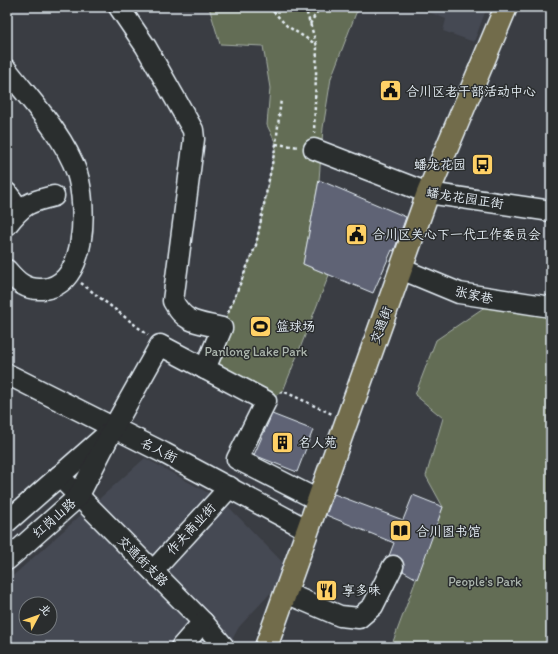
<svg xmlns="http://www.w3.org/2000/svg" width="558" height="654" viewBox="0 0 558 654" font-family="Itim,'LXGW WenKai TC',sans-serif">
  <style>
    .built { fill: #454852; fill-rule: evenodd }
    .green { fill: #636d54; stroke: #a6afa6 }
    .building { fill: #5f6375; stroke: #e8f1f8 }
    .lines { fill: none; stroke-linecap: round; stroke-linejoin: round }
    .minor-casing { stroke: #e8f1f8; stroke-width: 23 }
    .major-casing { stroke: #e8f1f8; stroke-width: 25 }
    .path { stroke: #e8f1f8; stroke-width: 2.5; stroke-dasharray: 3 3; stroke-linecap: butt }
    .minor { stroke: #2a2d2e; stroke-width: 20 }
    .major { stroke: #726c4b; stroke-width: 22 }
    .labels { text-anchor: middle; dominant-baseline: central; stroke-width: 3; stroke-linejoin: round; paint-order: stroke }
    .poi-label { font-size: 13px; fill: #e8f1f8; stroke: #2a2d2e; text-anchor: start }
    .street-label { font-size: 13px; fill: #e8f1f8; stroke: #2a2d2e }
    .park-label { font-size: 13px; fill: #acb6ae; stroke: #2a2d2e }
  </style>
  <rect width="100%" height="100%" fill="#3a3d43"/>
  <filter id="ink" filterUnits="userSpaceOnUse"><feTurbulence type="fractalNoise" baseFrequency=".025" numOctaves="2"/><feDisplacementMap in="SourceGraphic" scale="8" xChannelSelector="R" yChannelSelector="G"/><feConvolveMatrix kernelMatrix="1 2 1 2 8 2 1 2 1" color-interpolation-filters="sRGB"/></filter>
  <g filter="url(#ink)">
    <!-- built -->
    <g class="built">
      <path d="M416,7H487L474,42L443,31L446,19Z"/>
      <path d="M145,458L223,501L291,571L239,627L228,647H7V581ZM26,604H50V628H26Z"/>
    </g>
    <!-- green -->
    <g class="green">
      <path d="M209,7H365L356,13L331,78L323,128L319,180L303,264L329,275L283,391L266,401L205,369L256,245L276,144L267,125L270,88L263,46L220,44Z"/>
      <path d="M495,300L551,307V647H391L443,507L426,476L443,418L415,395L436,340Z"/>
    </g>
    <!-- building -->
    <g class="building">
      <path d="M319,180L406,217L394,251L392,250L373,293L303,264Z"/>
      <path d="M272,414L313,430L297,472L254,455Z"/>
      <path d="M334,494L403,520L413,495L443,507L417,579L403,571L404,565L398,556H389L394,543L326,515Z"/>
    </g>
    <g class="lines">
      <defs>
        <g id="minor">
          <path d="M119,7L146,47L193,130L194,139L173,301C185,324 198,322 222,328L205,369"/>
          <path d="M7,70C32,102 63,134 77,173C87,205 88,287 42,289C26,290 17,282 7,270"/>
          <path d="M314,149L428,193L551,211"/>
          <path d="M7,193L19,209"/>
          <path d="M7,225C23,204 29,202 54,196"/>
          <path d="M401,269L459,293L551,307"/>
          <path d="M7,374L164,453L308,530"/>
          <path d="M59,476L203,622L224,647"/>
          <path d="M7,522L106,435"/>
          <path d="M7,560L78,497L114,427L160,345L266,401L237,459L308,495"/>
          <path d="M153,571L230,487"/>
          <path d="M286,593L340,616L359,618L373,606L393,566"/>
          <path d="M181,647L203,622"/>
        </g>
        <path id="major" d="M266,647L428,193L506,7"/>
      </defs>
      <!-- minor casing -->
      <use href="#minor" class="minor-casing"/>
      <!-- major casing -->
      <use href="#major" class="major-casing"/>
      <!-- path -->
      <g class="path">
        <path d="M269,7L287,26L317,45"/>
        <path d="M305,7L317,46L314,133"/>
        <path d="M310,24L320,7"/>
        <path d="M276,144L299,147"/>
        <path d="M81,283L148,335"/>
        <path d="M228,313L256,245L276,144L281,99"/>
        <path d="M280,393L283,391L332,414"/>
      </g>
      <!-- minor -->
      <use href="#minor" class="minor"/>
      <!-- major -->
      <use href="#major" class="major"/>
    </g>
  </g>
  <!-- icons -->
  <defs>
    <symbol id="civic-square" viewBox="-11 -11 22 22"><rect x="-9" y="-9" width="18" height="18" rx="4" fill="#ffd166" stroke="#2a2d2e"/><path d="M-.6-6.5H3V-4.5H.6V-3L4-1V1h2V6H-6V1h2V-1L-.6-3ZM-1.2 2.5V6h2.4V2.5Z" fill="#111"/></symbol>
    <symbol id="bus-square" viewBox="-11 -11 22 22"><rect x="-9" y="-9" width="18" height="18" rx="4" fill="#ffd166" stroke="#2a2d2e"/><path d="M-5-6H5V4H4V6H2V4H-2V6H-4V4H-5ZM-3.5-4V0h7V-4ZM-3.5 1.2v1.5H-2V1.2ZM2 1.2v1.5H3.5V1.2Z" fill="#111"/></symbol>
    <symbol id="stadium-square" viewBox="-11 -11 22 22"><rect x="-9" y="-9" width="18" height="18" rx="4" fill="#ffd166" stroke="#2a2d2e"/><path d="M0-5a6.5 5 0 1 0 0 10a6.5 5 0 1 0 0-10ZM-3.5-1.8h7v3.6h-7Z" fill="#111"/></symbol>
    <symbol id="building-square" viewBox="-11 -11 22 22"><rect x="-9" y="-9" width="18" height="18" rx="4" fill="#ffd166" stroke="#2a2d2e"/><path d="M-4-6H4V6H1V3H-1V6H-4ZM-2.5-4.3h1.7v1.8h-1.7ZM.8-4.3h1.7v1.8H.8ZM-2.5-1h1.7V.8h-1.7ZM.8-1h1.7V.8H.8Z" fill="#111"/></symbol>
    <symbol id="library-square" viewBox="-11 -11 22 22"><rect x="-9" y="-9" width="18" height="18" rx="4" fill="#ffd166" stroke="#2a2d2e"/><path d="M-6-4Q-3-5.5-.7-3.5V5Q-3 3-6 4ZM6-4Q3-5.5 .7-3.5V5Q3 3 6 4Z" fill="#111"/></symbol>
    <symbol id="restaurant-square" viewBox="-11 -11 22 22"><rect x="-9" y="-9" width="18" height="18" rx="4" fill="#ffd166" stroke="#2a2d2e"/><path d="M-5-6h1v4h1v-4h1v4h1v-4h1v5L-1.5 .5V6h-2V.5L-5-1ZM5-6V6H3V1.5H1.5Q1.5-4 5-6Z" fill="#111"/></symbol>
  </defs>
  <g fill-rule="evenodd">
    <use href="#civic-square" x="378" y="78" width="25" height="25"/>
    <use href="#bus-square" x="470" y="152" width="25" height="25"/>
    <use href="#civic-square" x="344" y="222" width="25" height="25"/>
    <use href="#stadium-square" x="248" y="314" width="25" height="25"/>
    <use href="#building-square" x="270" y="430" width="25" height="25"/>
    <use href="#library-square" x="388" y="518" width="25" height="25"/>
    <use href="#restaurant-square" x="314" y="578" width="25" height="25"/>
  </g>
  <g class="labels">
    <!-- poi labels -->
    <g class="poi-label">
      <text x="406" y="91">合川区老干部活动中心</text>
      <text x="466" y="164" text-anchor="end">蟠龙花园</text>
      <text x="372" y="234">合川区关心下一代工作委员会</text>
      <text x="276" y="326">篮球场</text>
      <text x="298" y="442">名人苑</text>
      <text x="416" y="531">合川图书馆</text>
      <text x="342" y="590">享多味</text>
    </g>
    <!-- street labels -->
    <g class="street-label">
      <text transform="translate(465 198) rotate(9)">蟠龙花园正街</text>
      <text transform="translate(474 295) rotate(13)">张家巷</text>
      <text transform="translate(381 325) rotate(-70)">交通街</text>
      <text transform="translate(159 450) rotate(27)">名人街</text>
      <text transform="translate(54 518) rotate(-41)">红岗山路</text>
      <text transform="translate(191 529) rotate(-47)">作夫商业街</text>
      <text transform="translate(143 561) rotate(45)">交通街支路</text>
    </g>
    <!-- park labels -->
    <g class="park-label">
      <text x="256" y="351">Panlong Lake Park</text>
      <text x="485" y="581">People's Park</text>
    </g>
  </g>
  <!-- margin -->
  <rect width="558" height="654" fill="none" stroke="#2a2d2e" stroke-width="24"/>
  <rect x="12" y="12" width="534" height="630" fill="none" stroke="#e8f1f8" stroke-width="1.5" filter="url(#ink)"/>
  <!-- north arrow -->
  <g transform="translate(38 616) rotate(49)"><circle r="19" fill="#2a2d2e" stroke="#767b7f"/>
  <path d="M0-3L7 15L0 10L-7 15Z" fill="#ffd166"/>
  <text y="-6" font-size="11" font-weight="bold" text-anchor="middle" fill="#e8f1f8">北</text>
  </g>
</svg>
